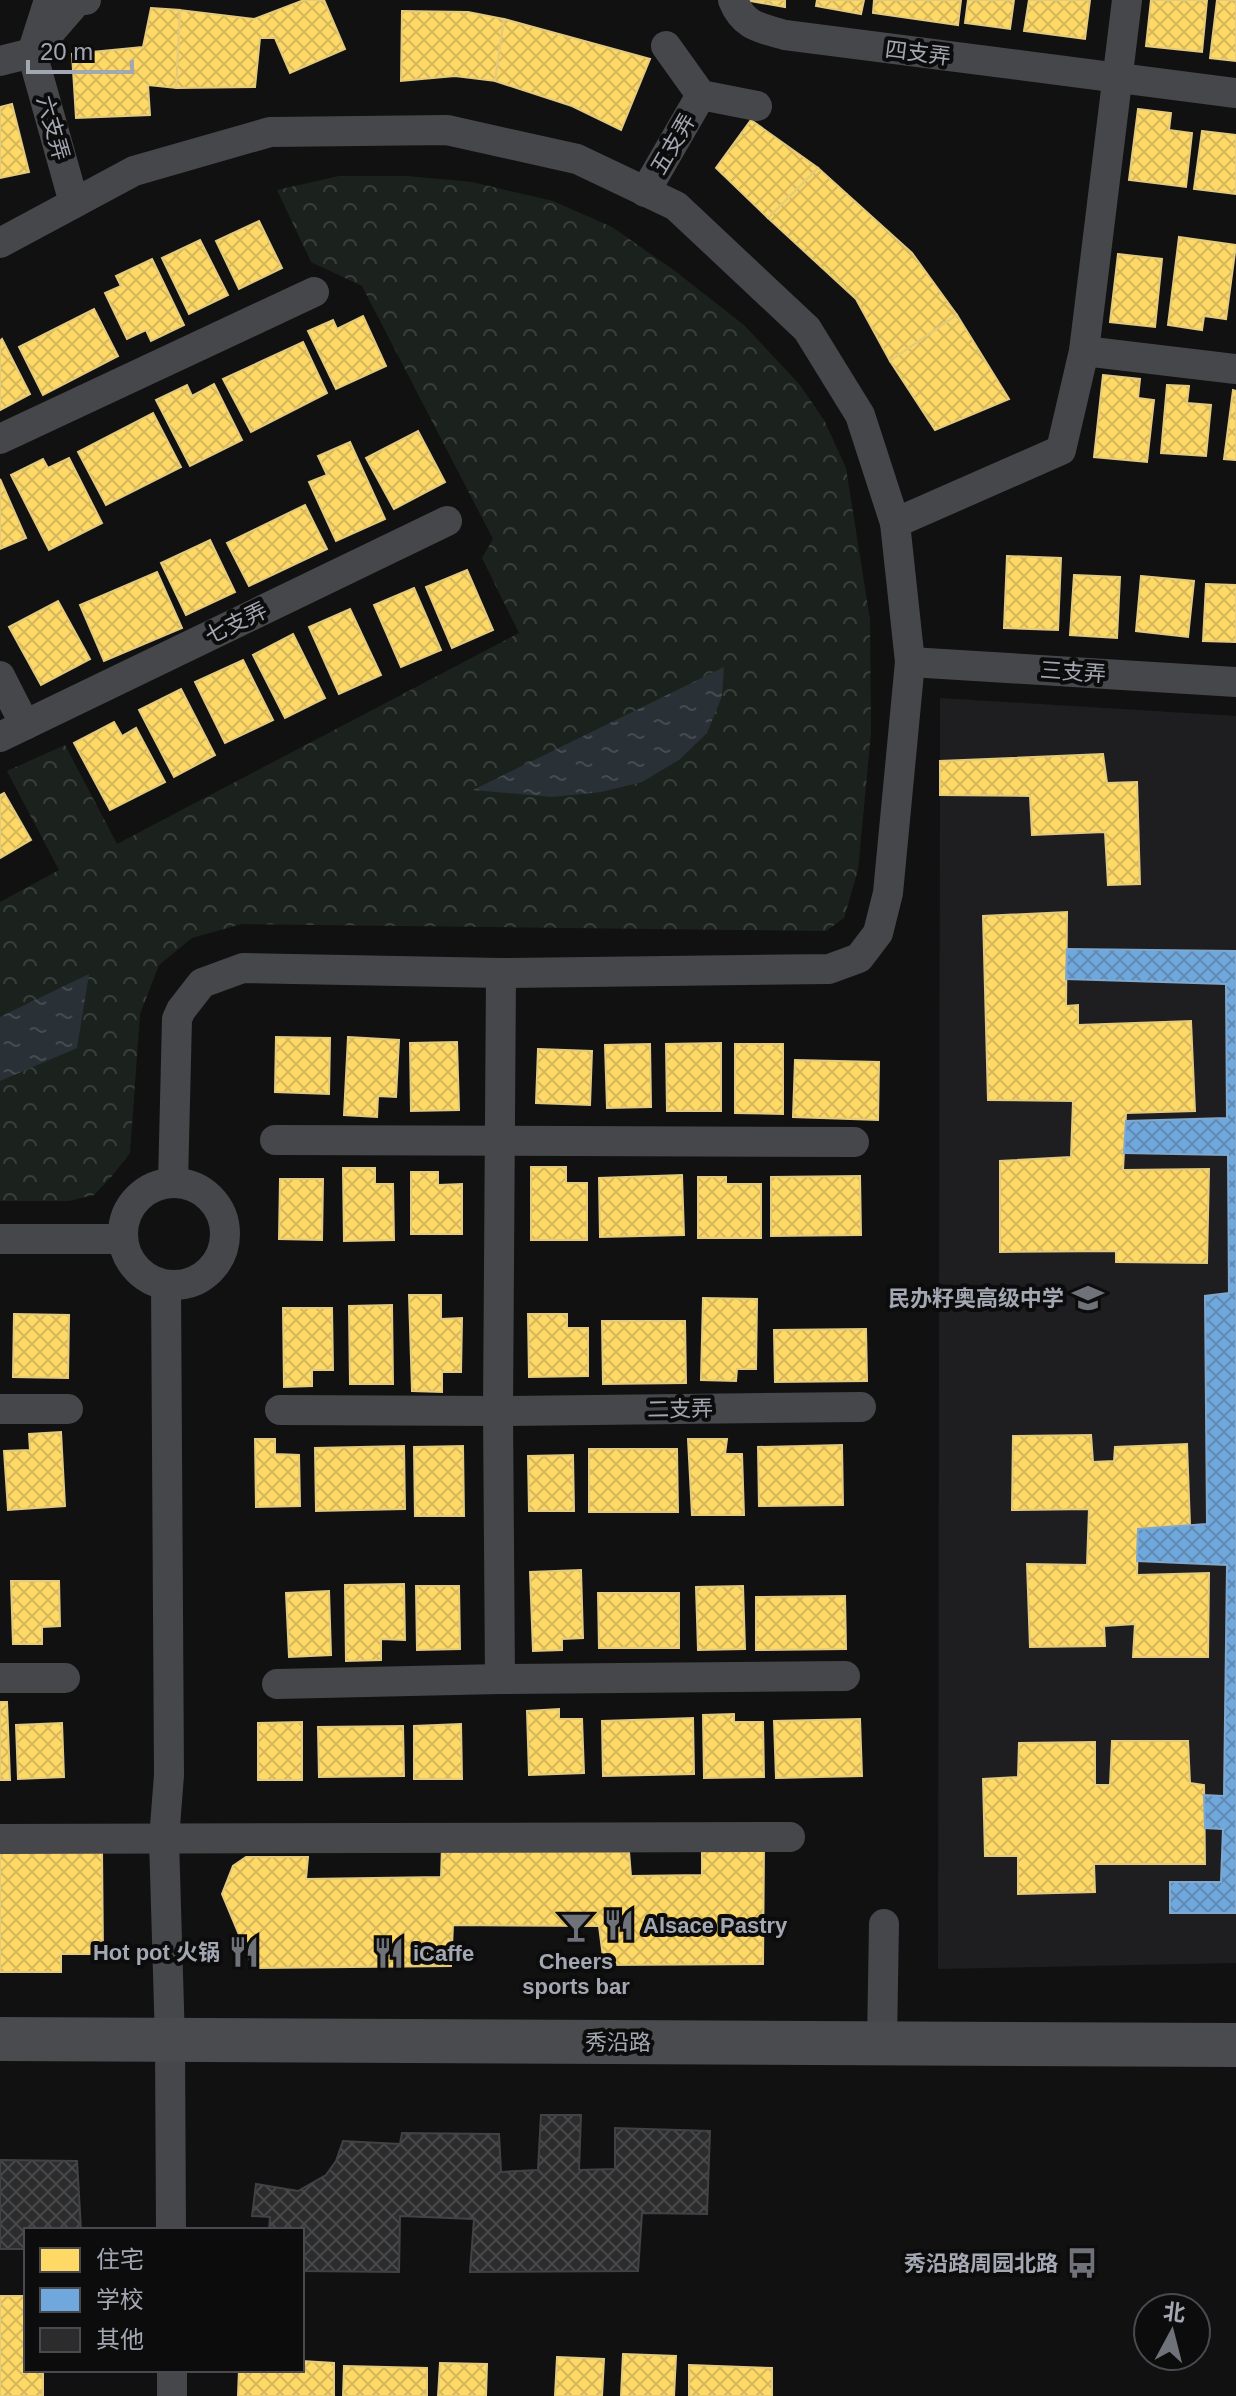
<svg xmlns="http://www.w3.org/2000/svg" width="1236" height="2396" viewBox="0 0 1236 2396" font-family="Helvetica,'Noto Sans SC',sans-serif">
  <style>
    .built { fill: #1e1e20 }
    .park { fill: url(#park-crowns) }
    .water { fill: url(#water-ripples) }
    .homes { fill: url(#homes-cross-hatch); stroke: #e3ca7d; stroke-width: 2 }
    .schools { fill: url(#schools-cross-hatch); stroke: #7fa8cf; stroke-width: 2 }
    .building { fill: url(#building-cross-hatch); stroke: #414245; stroke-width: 2 }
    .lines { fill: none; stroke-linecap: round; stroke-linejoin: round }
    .street { stroke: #46474a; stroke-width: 30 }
    .secondary { stroke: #4a4b4e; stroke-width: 44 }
    .labels { text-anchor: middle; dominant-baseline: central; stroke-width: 8; stroke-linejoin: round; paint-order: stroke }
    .street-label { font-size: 22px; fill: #a3a7b2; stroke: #0c0c0d }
    .poi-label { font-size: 22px; font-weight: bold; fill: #a3a7b2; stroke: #0c0c0d; text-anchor: end }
  </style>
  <defs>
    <pattern id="park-crowns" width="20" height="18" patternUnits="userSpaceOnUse" patternTransform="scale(2)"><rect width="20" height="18" fill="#1b221d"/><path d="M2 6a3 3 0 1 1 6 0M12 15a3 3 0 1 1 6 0" fill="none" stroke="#393f3b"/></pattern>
    <pattern id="water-ripples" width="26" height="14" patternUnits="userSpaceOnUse" patternTransform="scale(2)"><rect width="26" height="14" fill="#293036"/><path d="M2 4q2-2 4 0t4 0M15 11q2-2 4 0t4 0" fill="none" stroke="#454b51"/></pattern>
    <pattern id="homes-cross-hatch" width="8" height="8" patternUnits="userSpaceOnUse" patternTransform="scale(2)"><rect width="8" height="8" fill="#ffd966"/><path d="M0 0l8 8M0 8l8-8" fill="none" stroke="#d6b85c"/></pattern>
    <pattern id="schools-cross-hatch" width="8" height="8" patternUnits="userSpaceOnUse" patternTransform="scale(2)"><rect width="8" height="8" fill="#6fa8dc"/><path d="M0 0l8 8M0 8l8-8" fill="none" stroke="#608ab2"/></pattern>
    <pattern id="building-cross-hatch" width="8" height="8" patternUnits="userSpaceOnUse" patternTransform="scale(2)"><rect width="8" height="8" fill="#2c2c2d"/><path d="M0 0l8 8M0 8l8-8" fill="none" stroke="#474849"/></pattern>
  </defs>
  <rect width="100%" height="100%" fill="#111112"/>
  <!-- built -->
  <path class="built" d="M940,698L1236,716V1963L938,1969Z"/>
  <!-- park -->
  <path class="park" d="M339,176H407L472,182L553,201L612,227L675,271L745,326L799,384L824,420L846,468L870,620L871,733L858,870L844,918L826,931L242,924L192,938L159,965L140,1014L130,1153L112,1176L94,1195L69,1201H0V902L59,870L7,771L65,745L117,844L519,633L482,558L493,539L362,286L311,262L277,190Z"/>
  <!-- water -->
  <g class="water">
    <path d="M724,667L722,696L707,733L679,760L642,782L601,792L552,797L473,790Z"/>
    <path d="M89,974L77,1048L0,1081V1017Z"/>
  </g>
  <!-- homes -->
  <g class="homes">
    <path d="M304,0H324L345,49L290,73L275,38H260L255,87L176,88L180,10L254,19Z"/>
    <path d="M785,0V7L750,1V0Z"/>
    <path d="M817,0H864L861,14L816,6Z"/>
    <path d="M874,0H961L958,25L873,13Z"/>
    <path d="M968,0H1014L1010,29L965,23Z"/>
    <path d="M1029,0H1090L1085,39L1024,31Z"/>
    <path d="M1151,0H1207L1202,52L1146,46Z"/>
    <path d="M1217,0H1236V61L1210,58Z"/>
    <path d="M151,8L180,10L176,88L148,85L150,115L76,118L72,54L143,47Z"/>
    <path d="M402,11L468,12L504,19L495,81L455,76L401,81Z"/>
    <path d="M504,19L650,59L621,130L572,106L495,81Z"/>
    <path d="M12,104L29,172L0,178V107Z"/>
    <path d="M1138,109L1171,113L1169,130L1192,133L1186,187L1129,180Z"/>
    <path d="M751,120L818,168L768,218L716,168Z"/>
    <path d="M1202,131L1236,135V194L1194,189Z"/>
    <path d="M818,168L912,253L957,315L890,361L856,299L768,218Z"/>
    <path d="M259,221L282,268L239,289L216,241Z"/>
    <path d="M1179,237L1236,245L1226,319L1204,316L1202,330L1168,325Z"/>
    <path d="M200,240L228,295L189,314L162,258Z"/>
    <path d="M1118,254L1162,259L1155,327L1110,322Z"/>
    <path d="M152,259L184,325L151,341L146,330L127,339L105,293L121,286L116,276Z"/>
    <path d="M94,309L118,356L43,395L19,347Z"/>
    <path d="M957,315L1009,399L935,430L890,361Z"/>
    <path d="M363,316L386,366L336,389L308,331L333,320L337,329Z"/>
    <path d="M2,339L30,394L0,410V341Z"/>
    <path d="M303,342L327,393L251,432L223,379Z"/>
    <path d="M1103,375L1140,379L1138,398L1154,400L1147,462L1094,457Z"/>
    <path d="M214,384L242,440L190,466L156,400L187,385L192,396Z"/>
    <path d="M1167,385L1189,386L1187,403L1211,405L1206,456L1161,453Z"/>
    <path d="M1233,390L1236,391V460L1224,459Z"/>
    <path d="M153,413L181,467L106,505L78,452Z"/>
    <path d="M418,431L445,482L394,509L366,458Z"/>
    <path d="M350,442L385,519L336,541L309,482L327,475L318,456Z"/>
    <path d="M69,458L102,523L49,550L11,475L43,459L48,468Z"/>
    <path d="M0,479L26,538L0,549Z"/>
    <path d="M305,505L327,549L249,586L227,543Z"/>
    <path d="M210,540L235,592L186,615L161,563Z"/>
    <path d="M1007,556L1061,558L1058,630L1004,628Z"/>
    <path d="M467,570L493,630L452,648L426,587Z"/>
    <path d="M157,572L182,628L104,661L80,605Z"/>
    <path d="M1074,575L1120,577L1117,638L1070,635Z"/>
    <path d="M1141,576L1194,581L1188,637L1136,631Z"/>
    <path d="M1206,584L1236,585V642L1203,641Z"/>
    <path d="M414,588L441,650L401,667L374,605Z"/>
    <path d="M58,601L90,659L41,685L9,627Z"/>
    <path d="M350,609L381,675L339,694L309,627Z"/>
    <path d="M293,634L325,698L285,718L253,655Z"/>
    <path d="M243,660L273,720L225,743L195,682Z"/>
    <path d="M181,689L215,755L174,777L139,710Z"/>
    <path d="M114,722L122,736L136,728L165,782L110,810L74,743Z"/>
    <path d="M1103,754L1107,783L1137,782L1140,884L1108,885L1105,832L1032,835L1030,796L940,795V761Z"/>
    <path d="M4,793L31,840L0,858V795Z"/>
    <path d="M1067,912L1066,1006L1078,1005V1025L1191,1021L1195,1111L1126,1113L1123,1170L1209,1169L1207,1263L1116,1262V1251L1000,1252V1161L1071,1157L1073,1101L988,1100L983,916Z"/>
    <path d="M276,1037L330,1038L329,1094L275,1092Z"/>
    <path d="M348,1037L399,1040L396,1097L378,1096L377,1117L344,1115Z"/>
    <path d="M457,1042L459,1110L411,1111L410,1043Z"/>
    <path d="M721,1043V1111H667L666,1044Z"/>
    <path d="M650,1044L651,1107L607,1108L605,1045Z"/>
    <path d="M735,1044H783V1114L735,1113Z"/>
    <path d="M538,1049L592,1051L590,1105L536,1103Z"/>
    <path d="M795,1060L879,1062L878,1120L793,1117Z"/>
    <path d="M531,1167H566V1183H587V1240H531Z"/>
    <path d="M343,1168H375V1184H393L394,1240L344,1241Z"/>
    <path d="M411,1172H438V1185L462,1184V1234H411Z"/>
    <path d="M682,1175L684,1235L600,1237L599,1178Z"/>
    <path d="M860,1176L861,1235L771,1236V1177Z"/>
    <path d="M698,1177H726V1184H761V1238H698Z"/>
    <path d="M280,1179H323L322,1240L279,1239Z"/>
    <path d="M409,1295H441V1319L462,1318L461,1372H442V1392L412,1391Z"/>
    <path d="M703,1298L757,1299L756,1369H737L736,1381L701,1380Z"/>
    <path d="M392,1305L393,1384H350L349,1306Z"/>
    <path d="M283,1308H332L333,1370H312V1386L284,1387Z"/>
    <path d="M14,1314L69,1315L68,1378L13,1377Z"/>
    <path d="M528,1314H567V1328H588V1376L529,1377Z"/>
    <path d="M602,1321H685L686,1383L603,1384Z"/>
    <path d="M866,1329L867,1381L775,1382L774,1330Z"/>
    <path d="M61,1432L65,1506L8,1510L4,1451L30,1450L29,1434Z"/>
    <path d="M1091,1435L1093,1462L1114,1461L1115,1447L1187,1444L1190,1525L1138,1529L1137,1575L1209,1573L1208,1657H1133L1135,1624L1104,1626L1105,1646L1030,1647L1027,1564L1087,1565L1089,1509L1012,1510L1013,1436Z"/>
    <path d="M255,1439H275V1454L299,1455L300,1506L256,1507Z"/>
    <path d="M688,1439H727L725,1454H742L744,1515H692Z"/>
    <path d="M842,1445L843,1505L759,1506L758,1447Z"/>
    <path d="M404,1446L405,1509L316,1511L315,1448Z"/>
    <path d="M463,1446L464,1516H415L414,1447Z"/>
    <path d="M589,1449H677L678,1512H589Z"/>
    <path d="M573,1455L574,1511H529L528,1456Z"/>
    <path d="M581,1570L583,1638L562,1639V1650L533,1651L530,1572Z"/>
    <path d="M11,1581H59L60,1626L42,1627V1644H13Z"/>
    <path d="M404,1584L405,1640L381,1639V1660L346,1661L345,1585Z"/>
    <path d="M416,1586H459L460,1649L417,1650Z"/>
    <path d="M743,1586L745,1649L698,1650L696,1587Z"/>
    <path d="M329,1591L331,1655L289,1657L286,1593Z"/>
    <path d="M598,1593H679V1648H599Z"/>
    <path d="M845,1596L846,1649L756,1650V1597Z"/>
    <path d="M0,1702H7L10,1780H0Z"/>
    <path d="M559,1709V1719H582L584,1773L529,1775L527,1711Z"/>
    <path d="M734,1714V1722H763L764,1777L704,1778L703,1715Z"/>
    <path d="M693,1718L694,1774L603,1776L602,1721Z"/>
    <path d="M860,1719L862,1776L776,1778L774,1721Z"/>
    <path d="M302,1722V1780H258V1723Z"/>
    <path d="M62,1723L64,1777L18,1779L16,1725Z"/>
    <path d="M461,1724L462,1779H414V1726Z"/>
    <path d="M403,1726L404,1776L319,1777L318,1727Z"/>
    <path d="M1112,1741H1188L1190,1783L1204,1785L1205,1864H1094L1095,1892L1018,1894V1856H985L983,1779L1018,1777L1019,1743L1095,1742V1785H1110Z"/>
    <path d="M442,1847L629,1852L631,1876L702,1875V1849L764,1847L763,1964L604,1965L599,1926L453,1925L451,1966L253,1968L222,1894L233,1866L246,1857H308L306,1879L441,1877Z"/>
    <path d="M0,1848L102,1851L103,1954H61V1972H0Z"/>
    <path d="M0,2296H26V2370H43V2396H0Z"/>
    <path d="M623,2354L676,2356L674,2396H621Z"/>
    <path d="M557,2357L604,2359L602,2396H555Z"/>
    <path d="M302,2361L334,2363V2396H238L239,2370H302Z"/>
    <path d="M440,2363L487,2364L486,2396H438Z"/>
    <path d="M689,2365L772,2368V2396H689Z"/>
    <path d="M344,2366L427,2368V2396H343Z"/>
  </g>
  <!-- schools -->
  <path class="schools" d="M1067,949L1236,951V1913H1170V1882H1221L1223,1829L1205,1828L1204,1795L1224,1796L1227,1565L1137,1561L1138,1529L1207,1524L1205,1296L1229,1293L1228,1155L1124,1153L1126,1121L1227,1118L1226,984L1066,979Z"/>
  <!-- building -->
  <g class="building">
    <path d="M541,2115H581L579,2170L615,2169V2128L710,2131L707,2214L642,2213L638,2271L470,2272L474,2219L400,2216L399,2272L302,2271V2230H269L270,2217L252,2216L256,2184L298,2191L326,2175L336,2161L343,2141L400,2144L402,2133L499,2134L501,2172L538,2170Z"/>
    <path d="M0,2160L77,2161L81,2230H26V2249H0Z"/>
  </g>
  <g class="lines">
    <!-- street -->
    <g class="street">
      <path d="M49,0L32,53L74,203"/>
      <path d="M733,0C743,26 760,28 785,35L1236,93"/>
      <path d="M666,46L701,95L757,106"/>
      <path d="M0,61L32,53L78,0H86"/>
      <path d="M645,192L701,95"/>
      <path d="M0,243L134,171L270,132L447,130L577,159L676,206L807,329L860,415L895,523L910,662L888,893L878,933L859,958L829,969L501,973L243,968L202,983L181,1010L177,1019L173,1183"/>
      <path d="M1084,351L1236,369"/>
      <path d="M0,439L314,292"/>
      <path d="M895,523L1061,450L1084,351L1127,0"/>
      <path d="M910,662L1236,682"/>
      <path d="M0,676L25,725"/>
      <path d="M0,737L447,521"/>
      <path d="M275,1140L854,1142"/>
      <circle cx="174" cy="1234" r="51"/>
      <path d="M0,1239H123"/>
      <path d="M166,1285L169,1775L164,1839L170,2041L171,2230"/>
      <path d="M0,1409H68"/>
      <path d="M280,1410L498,1411L861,1407"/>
      <path d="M0,1678H65"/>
      <path d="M500,1679L498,1411L501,973"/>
      <path d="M277,1684L500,1679L845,1676"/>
      <path d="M0,1839L790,1837"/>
      <path d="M882,2043L884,1924"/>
      <path d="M172,2370V2396"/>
    </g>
    <!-- secondary -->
    <path class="secondary" d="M0,2039L1236,2045"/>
  </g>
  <!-- icons -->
  <defs>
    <symbol id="school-bare" viewBox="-9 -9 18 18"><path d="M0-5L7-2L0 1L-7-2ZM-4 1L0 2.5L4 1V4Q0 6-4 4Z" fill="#70727a" stroke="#0c0c0d" stroke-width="2.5" paint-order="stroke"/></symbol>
    <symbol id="restaurant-bare" viewBox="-9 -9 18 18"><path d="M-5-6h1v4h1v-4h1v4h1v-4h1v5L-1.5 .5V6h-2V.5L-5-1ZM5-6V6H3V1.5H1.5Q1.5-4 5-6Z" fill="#70727a" stroke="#0c0c0d" stroke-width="2.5" paint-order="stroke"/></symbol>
    <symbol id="bar-bare" viewBox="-9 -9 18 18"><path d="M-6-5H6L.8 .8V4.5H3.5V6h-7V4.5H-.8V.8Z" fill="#70727a" stroke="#0c0c0d" stroke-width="2.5" paint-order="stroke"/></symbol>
    <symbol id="bus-bare" viewBox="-9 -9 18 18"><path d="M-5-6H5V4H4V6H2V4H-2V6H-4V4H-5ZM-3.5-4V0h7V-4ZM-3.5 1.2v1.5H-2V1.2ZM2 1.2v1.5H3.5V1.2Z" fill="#70727a" stroke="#0c0c0d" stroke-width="2.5" paint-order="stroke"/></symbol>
  </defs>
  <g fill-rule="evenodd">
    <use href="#school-bare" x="1066" y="1276" width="44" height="44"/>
    <use href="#restaurant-bare" x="597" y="1903" width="44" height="44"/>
    <use href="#bar-bare" x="554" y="1905" width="44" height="44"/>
    <use href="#restaurant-bare" x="222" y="1930" width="44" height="44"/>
    <use href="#restaurant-bare" x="367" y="1931" width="44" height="44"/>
    <use href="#bus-bare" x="1060" y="2241" width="44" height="44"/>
  </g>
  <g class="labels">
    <!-- street labels -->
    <g class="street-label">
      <text transform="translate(918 53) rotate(7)">四支弄</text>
      <text transform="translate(53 128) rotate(74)">六支弄</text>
      <text transform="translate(673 144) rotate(-60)">五支弄</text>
      <text transform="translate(236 623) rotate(-26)">七支弄</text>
      <text transform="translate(1073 672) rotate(4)">三支弄</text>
      <text transform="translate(680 1409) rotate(-1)">二支弄</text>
      <text x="618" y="2042">秀沿路</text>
    </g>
    <!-- poi labels -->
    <g class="poi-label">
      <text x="1064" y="1298">民办籽奥高级中学</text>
      <text x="643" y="1925" text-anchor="start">Alsace Pastry</text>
      <text x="220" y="1952">Hot pot 火锅</text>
      <text x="413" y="1953" text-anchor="start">iCaffe</text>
      <text x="576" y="1961" text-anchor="middle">Cheers<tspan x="576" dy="25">sports bar</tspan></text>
      <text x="1058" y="2263">秀沿路周园北路</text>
    </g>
  </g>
  <!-- legend -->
  <rect x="24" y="2228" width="280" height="144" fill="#0c0c0d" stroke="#484a4f" stroke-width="2"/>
  <rect x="40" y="2248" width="40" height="24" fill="#ffd966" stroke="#484a4f" stroke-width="2"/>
  <text x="96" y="2268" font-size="24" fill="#a3a7b2">住宅</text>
  <rect x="40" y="2288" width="40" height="24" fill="#6fa8dc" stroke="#484a4f" stroke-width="2"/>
  <text x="96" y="2308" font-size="24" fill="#a3a7b2">学校</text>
  <rect x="40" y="2328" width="40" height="24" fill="#2c2c2d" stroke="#484a4f" stroke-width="2"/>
  <text x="96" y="2348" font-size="24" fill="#a3a7b2">其他</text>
  <!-- north arrow -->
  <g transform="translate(1172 2332) rotate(7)"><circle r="38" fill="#0c0c0d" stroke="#484a4f" stroke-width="2"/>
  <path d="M0-6L14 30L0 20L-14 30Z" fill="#70727a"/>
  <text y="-12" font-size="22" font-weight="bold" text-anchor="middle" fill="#a3a7b2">北</text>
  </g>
  <!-- scale -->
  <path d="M28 60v12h104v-12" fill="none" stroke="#a3a7b2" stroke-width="4"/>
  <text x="40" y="60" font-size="24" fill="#a3a7b2" stroke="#0c0c0d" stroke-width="6" paint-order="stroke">20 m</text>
</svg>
